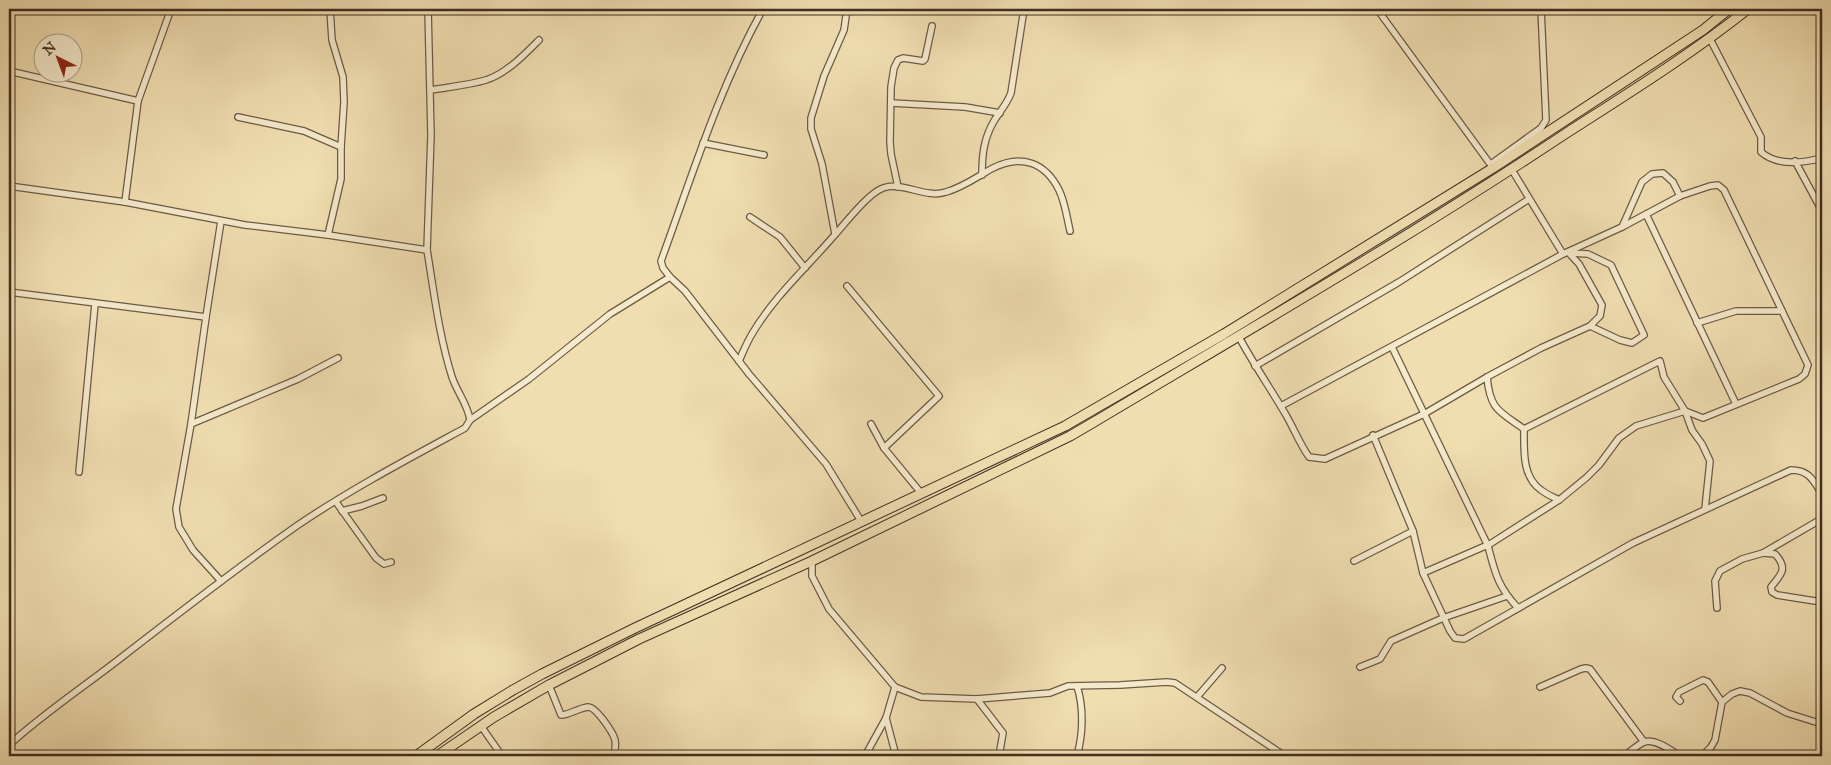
<svg xmlns="http://www.w3.org/2000/svg" width="1831" height="765" viewBox="0 0 1831 765" font-family="'IM FELL Great Primer',serif">
  <style>
    .lines { fill: none; stroke-linecap: round; stroke-linejoin: round }
    .street-casing { stroke: #6c5b45; stroke-width: 8 }
    .primary-casing { stroke: #402f21; stroke-width: 11 }
    .street { stroke: #f5eacc; stroke-width: 5.5 }
    .primary { stroke: #f0deb1; stroke-width: 9 }
  </style>
  <rect width="100%" height="100%" fill="#f0deb1"/>
  <filter id="stains"><feTurbulence type="fractalNoise" baseFrequency=".004" numOctaves="4"/><feColorMatrix values="0 0 0 0 .2 0 0 0 0 .09 0 0 0 0 .02 0 0 0 .5 -.17"/></filter>
  <radialGradient id="worn" r=".72"><stop offset=".6" stop-color="#630" stop-opacity="0"/><stop offset="1" stop-color="#630" stop-opacity=".3"/></radialGradient>
  <g class="lines">
    <defs>
      <g id="street">
        <path d="M330,9L332,40L343,77L344,102L341,147"/>
        <path d="M763,9C719,88 692,176 661,261L663,268L670,277L685,291L749,374L826,464L861,521"/>
        <path d="M1377,9L1493,168"/>
        <path d="M1710,39L1761,137V152C1777,166 1803,163 1822,158"/>
        <path d="M9,71L138,101"/>
        <path d="M431,90C449,87 469,85 486,80C507,73 524,55 539,40"/>
        <path d="M891,103L965,107L1000,113"/>
        <path d="M238,117L304,131L341,147V179L328,235"/>
        <path d="M703,143L764,155"/>
        <path d="M1795,161L1822,211"/>
        <path d="M1491,164L1541,128L1546,120L1541,9"/>
        <path d="M1512,170L1563,254"/>
        <path d="M982,175C982,154 984,138 994,121C1000,111 1007,104 1011,93L1024,9"/>
        <path d="M9,186L125,202L245,225L328,235L427,250C434,292 439,336 452,377C457,392 468,405 470,420"/>
        <path d="M898,187L891,154L890,142L891,87L894,68L898,60L903,58L923,61L925,59L932,26"/>
        <path d="M125,202L138,101L171,9"/>
        <path d="M1646,214L1736,404"/>
        <path d="M750,217L780,237L805,268"/>
        <path d="M1622,227L1642,182L1652,174L1663,173L1673,182L1680,196"/>
        <path d="M835,234L822,164L811,129V118L824,76L844,30L847,9"/>
        <path d="M427,250L431,135L428,9"/>
        <path d="M1570,253L1588,254L1611,265L1644,335L1632,343L1620,340L1590,326"/>
        <path d="M847,286L939,396L884,448"/>
        <path d="M9,292L206,317L221,221"/>
        <path d="M206,317L191,424L176,509L179,527L193,550L221,581"/>
        <path d="M1697,323L1736,311H1782"/>
        <path d="M1239,337C1254,365 1271,389 1286,415C1294,429 1300,444 1309,457L1325,459L1424,414L1487,377L1541,348L1590,326L1600,316L1602,305L1579,264L1568,252"/>
        <path d="M1392,347L1488,546C1495,573 1498,587 1518,608"/>
        <path d="M739,361C743,352 747,342 752,334C773,298 805,269 832,238C844,225 867,194 883,188C904,181 925,199 946,192C964,187 978,176 993,168C1021,154 1045,162 1059,190C1065,202 1067,218 1070,231"/>
        <path d="M1255,366L1399,282L1529,199"/>
        <path d="M1487,377C1490,410 1499,411 1524,429"/>
        <path d="M1281,406L1563,254L1622,227L1680,196L1710,186L1718,185L1724,190L1808,365L1805,374L1799,379L1703,418L1685,411L1636,426L1619,438L1599,465L1587,477L1559,500L1490,544L1423,573"/>
        <path d="M191,424L298,379L338,358"/>
        <path d="M871,424L884,448L921,493"/>
        <path d="M1524,429L1660,361L1664,377L1685,411L1692,430L1702,444L1710,461L1705,509"/>
        <path d="M1524,429C1524,450 1522,477 1541,490C1546,494 1553,497 1559,500"/>
        <path d="M1373,435L1413,531L1423,573L1450,631L1455,638L1464,639L1633,543L1791,470C1809,470 1813,480 1822,494"/>
        <path d="M79,472L95,304"/>
        <path d="M336,502L376,558L384,564L391,562"/>
        <path d="M342,511L362,506L383,498"/>
        <path d="M1763,553L1775,554C1788,568 1782,574 1771,587L1772,592L1777,595L1815,601L1822,600"/>
        <path d="M812,561V576L829,609L895,687L886,718L865,756"/>
        <path d="M1354,561L1413,531"/>
        <path d="M1717,608L1715,581L1720,571L1742,559L1763,553L1818,521L1822,516"/>
        <path d="M1360,667L1380,659L1391,641L1443,618L1507,596"/>
        <path d="M549,685L561,715C570,715 578,708 588,707C596,707 613,732 615,740C616,745 615,751 614,756"/>
        <path d="M1077,686C1084,708 1083,734 1077,756"/>
        <path d="M895,687L921,697L977,699L1050,693L1068,686L1120,685L1167,682L1175,683L1285,756"/>
        <path d="M1540,687L1581,669L1586,668L1590,669L1644,742"/>
        <path d="M1197,697L1222,668"/>
        <path d="M977,699L1003,733L999,756"/>
        <path d="M1680,701L1676,697L1679,692L1703,680L1708,682L1722,702"/>
        <path d="M886,718L896,756"/>
        <path d="M481,726L502,756"/>
        <path d="M9,745C44,713 85,686 122,657C180,612 238,567 298,525C351,489 408,459 465,428L470,420L529,379L610,314L670,277"/>
        <path d="M1624,756C1630,752 1637,745 1644,742C1655,738 1672,751 1680,756"/>
        <path d="M1702,756L1711,747L1715,740L1722,702L1732,694L1740,691L1750,693L1787,713L1822,724"/>
      </g>
      <g id="primary">
        <path d="M416,756L474,714L513,690L542,674L635,628L1065,426L1224,334L1493,168L1703,30L1729,9"/>
        <path d="M437,756L494,717L549,685L639,639L812,561L1070,436L1094,422C1252,328 1411,236 1565,134C1627,94 1690,55 1748,9"/>
      </g>
    </defs>
    <!-- street casing -->
    <use href="#street" class="street-casing"/>
    <!-- primary casing -->
    <use href="#primary" class="primary-casing"/>
    <!-- street -->
    <use href="#street" class="street"/>
    <!-- primary -->
    <use href="#primary" class="primary"/>
  </g>
  <!-- margin -->
  <rect width="1831" height="765" fill="none" stroke="#f0deb1" stroke-width="30"/>
  <rect x="10" y="10" width="1811" height="745" fill="none" stroke="#402f21" stroke-width="2.5"/>
  <rect x="15" y="15" width="1801" height="735" fill="none" stroke="#402f21"/>
  <!-- north arrow -->
  <g transform="translate(58 58) rotate(318)"><circle r="24" fill="#f5eacc" stroke="#ad9f88"/>
  <path d="M0-4L9 19L0 12L-9 19Z" fill="#8f2418"/>
  <text y="-8" font-size="14" font-weight="bold" text-anchor="middle" fill="#402f21">N</text>
  </g>
  <rect width="100%" height="100%" filter="url(#stains)"/>
  <rect width="100%" height="100%" fill="url(#worn)"/>
</svg>
